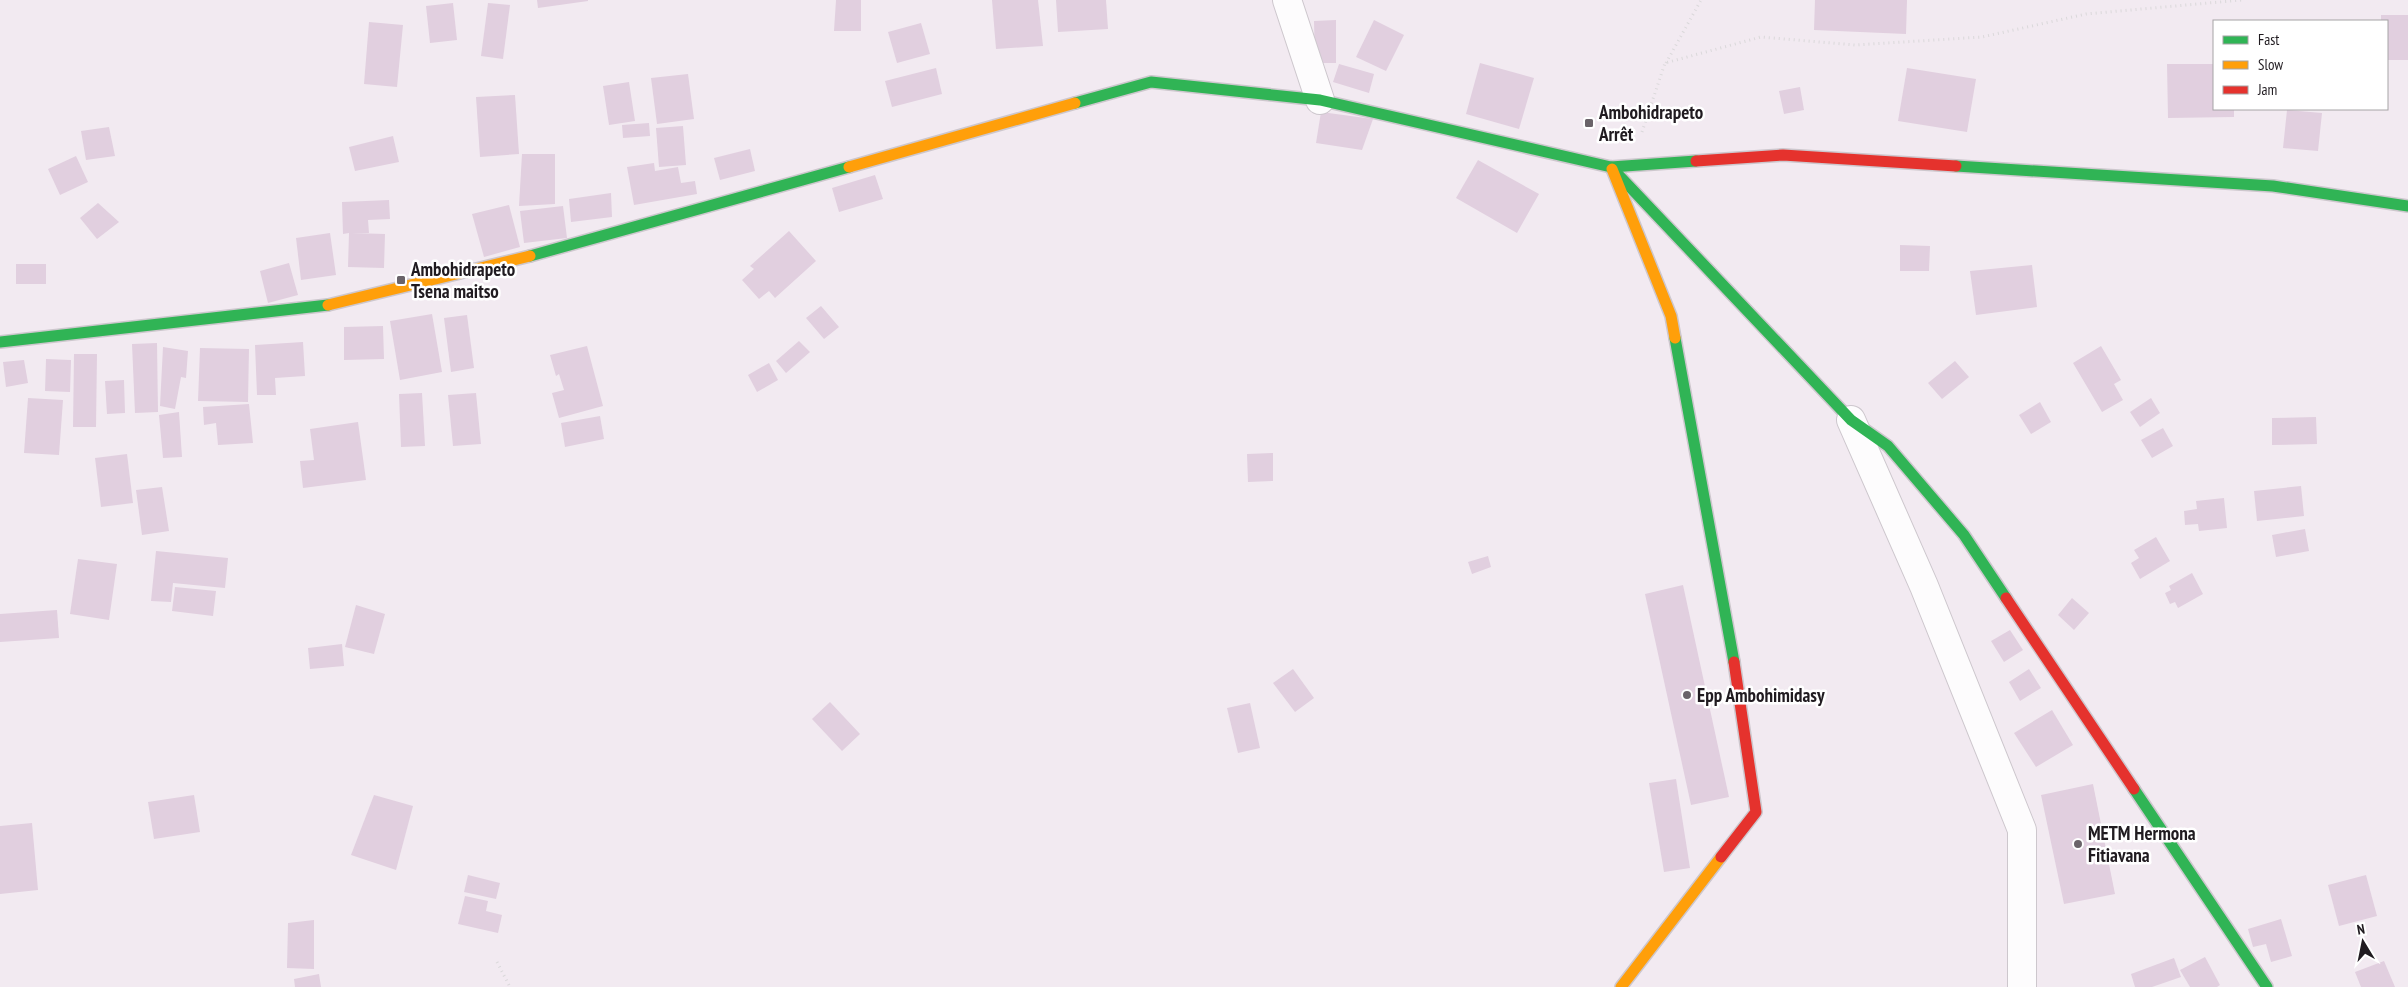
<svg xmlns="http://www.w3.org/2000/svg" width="2408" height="987" viewBox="0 0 2408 987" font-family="'PT Sans Narrow',sans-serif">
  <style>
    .building { fill: #e1cfdf }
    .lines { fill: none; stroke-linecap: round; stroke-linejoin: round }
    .street-casing { stroke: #cdc7cd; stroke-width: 30 }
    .fast-casing { stroke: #cdc7cd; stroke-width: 14 }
    .slow-casing { stroke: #cdc7cd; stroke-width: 14 }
    .jam-casing { stroke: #cdc7cd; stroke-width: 14 }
    .path { stroke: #dad8da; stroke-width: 3; stroke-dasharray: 1 4; stroke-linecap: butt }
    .street { stroke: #fdfcfd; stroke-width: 28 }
    .fast { stroke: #30b455; stroke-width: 11 }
    .slow { stroke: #ff9f0a; stroke-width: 11 }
    .jam { stroke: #e5322d; stroke-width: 11 }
    .poi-dot { fill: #6a6369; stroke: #fff; stroke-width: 2 }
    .labels { text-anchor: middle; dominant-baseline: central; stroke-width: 5; stroke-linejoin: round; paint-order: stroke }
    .poi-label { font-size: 19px; font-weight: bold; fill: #201b20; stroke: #fff; text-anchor: start }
  </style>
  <rect width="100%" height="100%" fill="#f2eaf1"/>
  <!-- building -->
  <g class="building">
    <path d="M537,0H588V1L538,8Z"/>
    <path d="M836,0H861V31H834Z"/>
    <path d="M992,0H1038L1043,46L996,49Z"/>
    <path d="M1056,0H1106L1108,29L1058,32Z"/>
    <path d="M1815,0H1907L1906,34L1814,30Z"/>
    <path d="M453,3L457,40L430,43L426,6Z"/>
    <path d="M488,3L510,5L503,59L481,56Z"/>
    <path d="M2381,15H2408V60H2387V21H2381Z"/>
    <path d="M1336,20V63H1315L1314,21Z"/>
    <path d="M1374,20L1404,35L1386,71L1356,57Z"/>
    <path d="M369,22L403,25L397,87L364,84Z"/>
    <path d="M921,23L930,54L897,63L888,32Z"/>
    <path d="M1480,63L1534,78L1519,129L1466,114Z"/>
    <path d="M1339,64L1374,74L1369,93L1333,82Z"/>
    <path d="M2167,64H2214V109H2234V117L2168,118Z"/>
    <path d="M936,68L942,94L892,107L885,81Z"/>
    <path d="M1907,68L1976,79L1967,132L1898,121Z"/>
    <path d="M688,74L694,119L657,124L651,78Z"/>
    <path d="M629,82L635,121L609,125L603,86Z"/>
    <path d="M1800,87L1804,110L1784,114L1779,91Z"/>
    <path d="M515,95L519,154L480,157L476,97Z"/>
    <path d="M2287,110L2322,113L2318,151L2283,148Z"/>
    <path d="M1321,112L1373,119L1362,150L1316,143Z"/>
    <path d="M649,123L650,136L623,138L622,125Z"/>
    <path d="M683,126L686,165L659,167L656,128Z"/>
    <path d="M109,127L115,156L86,160L81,131Z"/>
    <path d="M393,136L399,162L355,171L349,147Z"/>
    <path d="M750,149L755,171L720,180L714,158Z"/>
    <path d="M522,154H555V204L519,206Z"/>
    <path d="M76,156L88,182L60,195L48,169Z"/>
    <path d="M1478,160L1539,194L1517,233L1456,198Z"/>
    <path d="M654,163L655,171L678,167L681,183L695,181L697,194L634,205L627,167Z"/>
    <path d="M875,175L883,199L839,212L832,188Z"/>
    <path d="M611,193L612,217L571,222L569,199Z"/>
    <path d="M389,200L390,219L368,220L369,233H352L385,234L384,268L348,267L349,233L343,234L342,202Z"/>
    <path d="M98,203L119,222L97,239L80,218Z"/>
    <path d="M509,205L520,247L484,257L472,214Z"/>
    <path d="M563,206L567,238L524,243L520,211Z"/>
    <path d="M789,231L816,261L775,298L769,291L759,299L742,280L754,269L750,266Z"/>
    <path d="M330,233L336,275L301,280L296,238Z"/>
    <path d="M1900,245L1930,246L1929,271H1900Z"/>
    <path d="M289,263L298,295L268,303L260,271Z"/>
    <rect x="16" y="264" width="30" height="20"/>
    <path d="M2032,265L2037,307L1976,315L1970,271Z"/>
    <path d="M821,306L839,327L824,339L806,318Z"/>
    <path d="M432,314L442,372L400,380L390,321Z"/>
    <path d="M467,315L474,368L451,372L444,318Z"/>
    <path d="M383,326L384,359L344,360V327Z"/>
    <path d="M799,341L810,352L786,373L776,361Z"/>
    <path d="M303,342L305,376L275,378L276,395H257L255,345Z"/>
    <path d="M157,343L158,412L135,413L132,344Z"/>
    <path d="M587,346L603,406L559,418L552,393L564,390L559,374L556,376L550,355Z"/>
    <path d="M2101,346L2121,380L2114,384L2123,400L2102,412L2073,363Z"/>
    <path d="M163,347L188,351L186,378L181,377L175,409L160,406Z"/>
    <path d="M200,348L249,349L248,402L198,401Z"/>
    <path d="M74,354H97L96,427H73Z"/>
    <path d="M46,359L71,360L70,392L45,391Z"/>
    <path d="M24,360L28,383L6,387L3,362Z"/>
    <path d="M1955,361L1969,377L1942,399L1928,383Z"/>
    <path d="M769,363L778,380L757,392L748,375Z"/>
    <path d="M124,380L125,413L107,414L105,381Z"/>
    <path d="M422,393L425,446L401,447L399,394Z"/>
    <path d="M476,393L481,444L453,446L448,395Z"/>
    <path d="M28,398L63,400L59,455L24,453Z"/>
    <path d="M2151,398L2160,413L2140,427L2130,412Z"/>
    <path d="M2040,402L2051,422L2031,434L2019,415Z"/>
    <path d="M249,404L253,443L218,445L216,423L204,425L203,407Z"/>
    <path d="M179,412L182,457L163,458L159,415Z"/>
    <path d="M600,416L604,439L565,447L561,423Z"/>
    <path d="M2316,417L2317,444L2272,445V418Z"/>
    <path d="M358,422L366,480L303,488L300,461L314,460L310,429Z"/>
    <path d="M2163,428L2173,446L2152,458L2141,440Z"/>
    <path d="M1273,453V481L1248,482L1247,454Z"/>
    <path d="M127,454L133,503L101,507L95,458Z"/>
    <path d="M2301,486L2304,516L2257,521L2254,491Z"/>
    <path d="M162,487L169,531L142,535L136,490Z"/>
    <path d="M2224,498L2227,528L2199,531L2198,524L2185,525L2184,511L2197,509L2196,501Z"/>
    <path d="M2305,529L2309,551L2276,557L2272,535Z"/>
    <path d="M2156,537L2170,561L2140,579L2131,563L2139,558L2134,550Z"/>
    <path d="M156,551L228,558L225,588L173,583L171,602L151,601Z"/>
    <path d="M1488,556L1491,567L1472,574L1468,562Z"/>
    <path d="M78,559L117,564L109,620L70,614Z"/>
    <path d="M2192,573L2203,594L2178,608L2175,602L2170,604L2165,593L2171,590L2169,586Z"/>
    <path d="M1683,585L1729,797L1691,805L1645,594Z"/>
    <path d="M175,587L216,591L213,616L172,611Z"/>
    <path d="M2072,598L2089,613L2074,630L2058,615Z"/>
    <path d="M356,605L385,614L374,654L345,647Z"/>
    <path d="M57,610L59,638L0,642V614Z"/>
    <path d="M2010,630L2023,650L2004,662L1991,641Z"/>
    <path d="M342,644L344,666L310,669L308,648Z"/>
    <path d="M1293,669L1314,698L1295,712L1273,683Z"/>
    <path d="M2029,669L2041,688L2020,701L2009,682Z"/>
    <path d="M830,702L860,734L842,751L812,719Z"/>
    <path d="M1250,703L1260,748L1238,753L1227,708Z"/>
    <path d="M2052,710L2073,745L2036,767L2014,733Z"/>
    <path d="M1676,779L1690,868L1664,872L1649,783Z"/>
    <path d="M2093,784L2115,894L2064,904L2041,795Z"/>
    <path d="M194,795L200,832L154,839L148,802Z"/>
    <path d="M374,795L413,806L396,870L351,855Z"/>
    <path d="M32,823L38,890L0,894V826Z"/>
    <path d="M468,875L500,883L496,899L464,892Z"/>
    <path d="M2366,875L2377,916L2339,926L2328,885Z"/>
    <path d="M465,896L488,901L486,911L502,915L498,933L458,924Z"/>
    <path d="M2281,919L2292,956L2271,962L2266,944L2253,947L2248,929Z"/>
    <path d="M314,920V969L287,968L288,923Z"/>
    <path d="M2205,957L2220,985L2217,987H2190L2180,970Z"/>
    <path d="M2174,958L2181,977L2152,987H2135L2131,974Z"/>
    <path d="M2384,961L2395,987H2361L2355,972Z"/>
    <path d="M319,974L321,987H295L294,979Z"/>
  </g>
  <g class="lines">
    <defs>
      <g id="street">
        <path d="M1287,0L1320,100"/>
        <path d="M1851,420L1924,586L2022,830V987"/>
      </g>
      <g id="fast">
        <path d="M1075,103L1151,82L1320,100L1611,167L1696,161"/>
        <path d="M1956,166L2273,186L2408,206"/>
        <path d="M1612,169L1611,167L1851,420L1888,446L1964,535L2006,598"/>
        <path d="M530,256L849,167"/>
        <path d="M1675,338L1734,662"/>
        <path d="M0,342L328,305"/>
        <path d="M2134,789L2267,987"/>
      </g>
      <g id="slow">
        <path d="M849,167L1075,103"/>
        <path d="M1612,169L1671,316L1675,338"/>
        <path d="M328,305L530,256"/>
        <path d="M1621,987L1721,857"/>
      </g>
      <g id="jam">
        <path d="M1696,161L1783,155L1956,166"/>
        <path d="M2006,598L2134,789"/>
        <path d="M1721,857L1756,812L1734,662"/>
      </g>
    </defs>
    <!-- street casing -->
    <use href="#street" class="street-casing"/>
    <!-- fast casing -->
    <use href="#fast" class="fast-casing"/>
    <!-- slow casing -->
    <use href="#slow" class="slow-casing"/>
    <!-- jam casing -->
    <use href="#jam" class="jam-casing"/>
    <!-- path -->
    <g class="path">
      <path d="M1666,63L1701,0"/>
      <path d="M1642,132L1665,63L1761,37L1855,45L1982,37L2086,14L2242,0"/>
      <path d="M497,962L510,987"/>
    </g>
    <!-- street -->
    <use href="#street" class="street"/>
    <!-- fast -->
    <use href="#fast" class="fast"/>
    <!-- slow -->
    <use href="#slow" class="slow"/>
    <!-- jam -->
    <use href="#jam" class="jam"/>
  </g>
  <!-- markers -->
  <g class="poi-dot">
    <rect x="1584" y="118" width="10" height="10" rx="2.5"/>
    <rect x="396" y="275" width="10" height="10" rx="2.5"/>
    <circle cx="1687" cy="695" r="5"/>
    <circle cx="2078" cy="844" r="5"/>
  </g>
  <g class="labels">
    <!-- poi labels -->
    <g class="poi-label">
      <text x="1599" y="112">Ambohidrapeto<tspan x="1599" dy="22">Arrêt</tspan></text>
      <text x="411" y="269">Ambohidrapeto<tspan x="411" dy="22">Tsena maitso</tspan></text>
      <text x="1697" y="695">Epp Ambohimidasy</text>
      <text x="2088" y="833">METM Hermona<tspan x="2088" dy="22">Fitiavana</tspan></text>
    </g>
  </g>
  <!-- legend -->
  <rect x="2213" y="20" width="175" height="90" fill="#ffffff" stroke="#a6a4a6"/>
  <rect x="2223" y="36" width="25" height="8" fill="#30b455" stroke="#a6a4a6"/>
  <text x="2258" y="45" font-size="15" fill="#201b20">Fast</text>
  <rect x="2223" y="61" width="25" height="8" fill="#ff9f0a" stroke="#a6a4a6"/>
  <text x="2258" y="70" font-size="15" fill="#201b20">Slow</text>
  <rect x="2223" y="86" width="25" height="8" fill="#e5322d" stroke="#a6a4a6"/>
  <text x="2258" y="95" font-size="15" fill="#201b20">Jam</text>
  <!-- north arrow -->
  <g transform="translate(2363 942) rotate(350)" stroke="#ffffff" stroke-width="4" paint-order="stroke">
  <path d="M0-4L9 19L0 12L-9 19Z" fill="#201b20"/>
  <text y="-8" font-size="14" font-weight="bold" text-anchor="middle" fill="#201b20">N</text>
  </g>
</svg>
